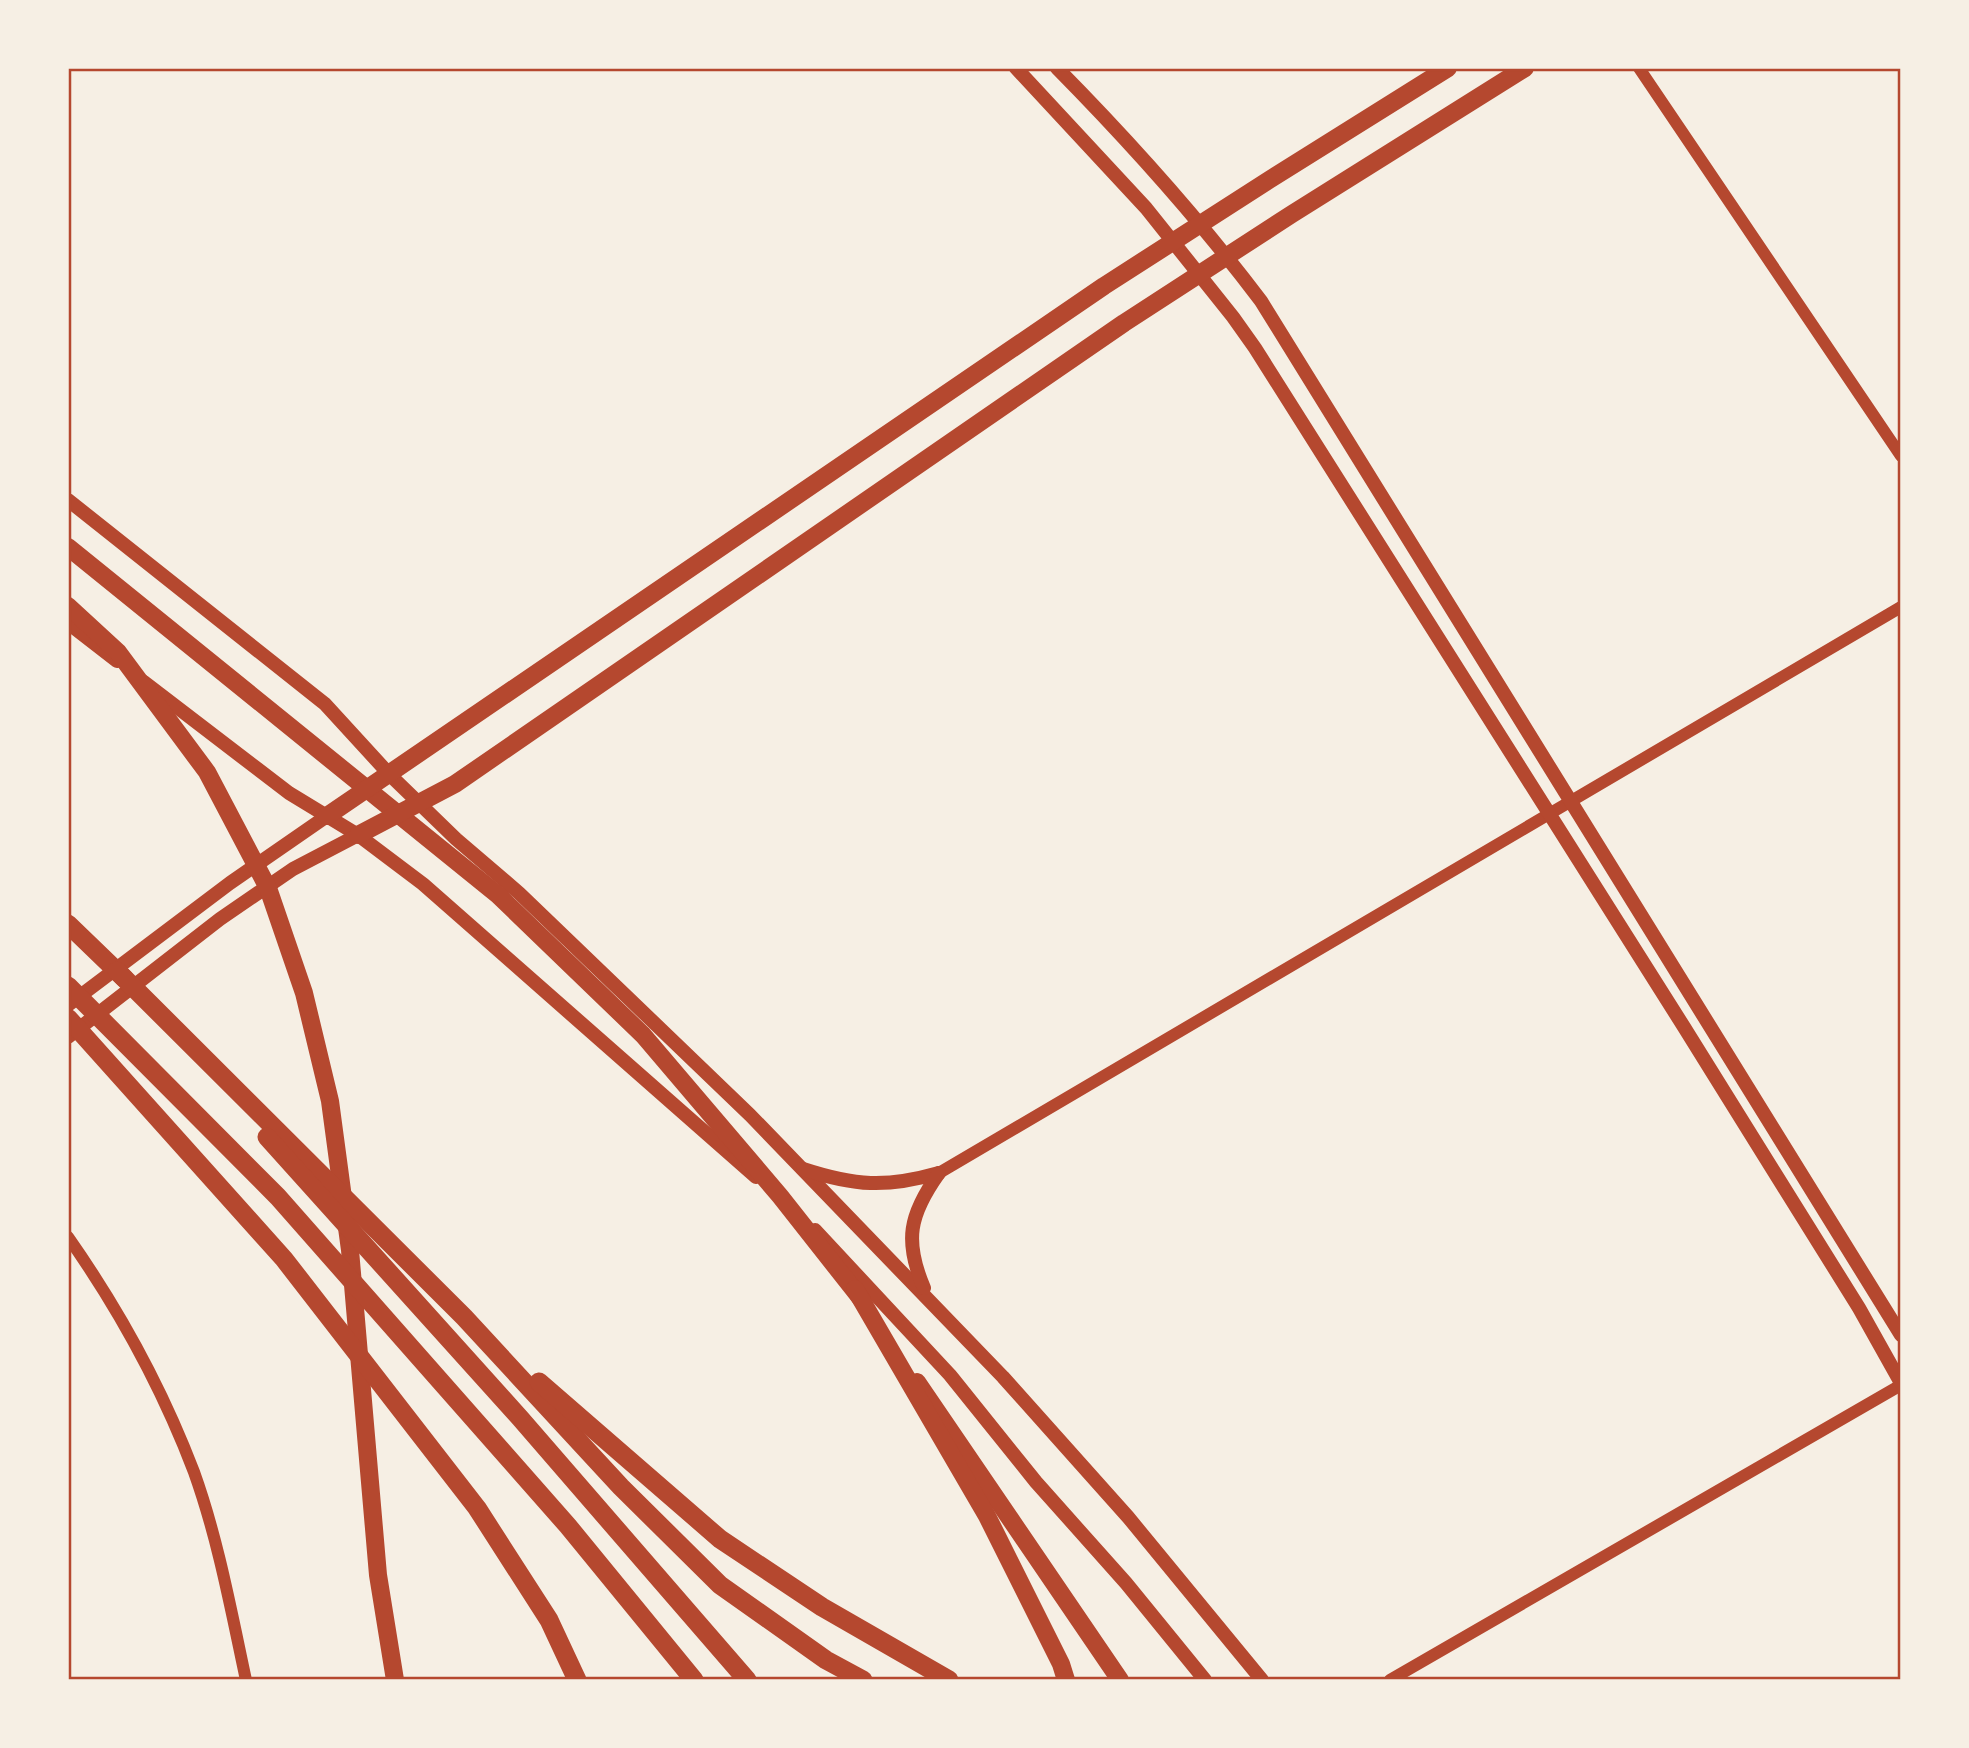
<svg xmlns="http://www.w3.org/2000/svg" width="1969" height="1748" viewBox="0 0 1969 1748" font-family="'Nunito Sans',sans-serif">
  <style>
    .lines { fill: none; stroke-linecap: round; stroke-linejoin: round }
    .tertiary { stroke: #b5482f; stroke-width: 12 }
    .secondary { stroke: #b5482f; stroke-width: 14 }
    .primary { stroke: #b5482f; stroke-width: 18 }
    .trunk { stroke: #b5482f; stroke-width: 18 }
    .motorway { stroke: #b5482f; stroke-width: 19 }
    .neatline { fill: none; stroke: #b5482f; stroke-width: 2.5 }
  </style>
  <rect width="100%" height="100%" fill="#f6efe4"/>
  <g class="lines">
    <!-- tertiary -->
    <g class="tertiary">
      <path d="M1639,68L1901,456"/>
      <path d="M939,1173L1901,607"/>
      <path d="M68,1237C120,1311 162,1388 194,1472C218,1539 231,1610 246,1680"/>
      <path d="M1390,1680L1901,1385"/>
    </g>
    <!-- secondary -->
    <g class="secondary">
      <path d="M1016,68L1146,208L1233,317L1255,348L1684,1027L1859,1308L1901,1383"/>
      <path d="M1057,68C1130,142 1199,219 1261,301L1901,1335"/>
      <path d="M68,500L325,704L390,775L456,839L519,893L750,1115L1003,1377L1128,1517L1262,1680"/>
      <path d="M68,623L117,661"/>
      <path d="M144,682L289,793L358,835L423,884L756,1177"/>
      <path d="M68,1005L230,883L327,816"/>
      <path d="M68,1037L220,919L293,869L358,835"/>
      <path d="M803,1169C855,1186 886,1188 939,1173"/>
      <path d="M815,1230L950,1375L1036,1482L1126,1583L1205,1680"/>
      <path d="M924,1288C904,1241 909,1215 939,1173"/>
    </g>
    <!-- primary -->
    <g class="primary">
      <path d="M68,547L498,895L643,1035L780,1196L862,1300"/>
      <path d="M68,606L118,652L207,772L268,888L304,993L330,1101L350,1250L378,1575L395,1680"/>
      <path d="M327,816L1104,286L1269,180L1448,68"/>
      <path d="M358,835L455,784L1124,323L1292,214L1525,68"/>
      <path d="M917,1382L1120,1680"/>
    </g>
    <!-- trunk -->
    <path class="trunk" d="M855,1289L987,1516L1061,1664L1066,1680"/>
    <!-- motorway -->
    <g class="motorway">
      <path d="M68,924L125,979"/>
      <path d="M117,971L464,1317L621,1487L720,1585L826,1660L863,1680"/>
      <path d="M68,986L278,1197L568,1526L694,1680"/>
      <path d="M68,1018L284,1259L477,1508L549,1620L577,1680"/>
      <path d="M267,1137L520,1418L747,1680"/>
      <path d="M539,1382L720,1539L822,1607L949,1680"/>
    </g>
  </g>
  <!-- border -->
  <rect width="1969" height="1748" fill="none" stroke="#f6efe4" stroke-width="140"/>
  <rect x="70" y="70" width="1829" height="1608" class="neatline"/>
</svg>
